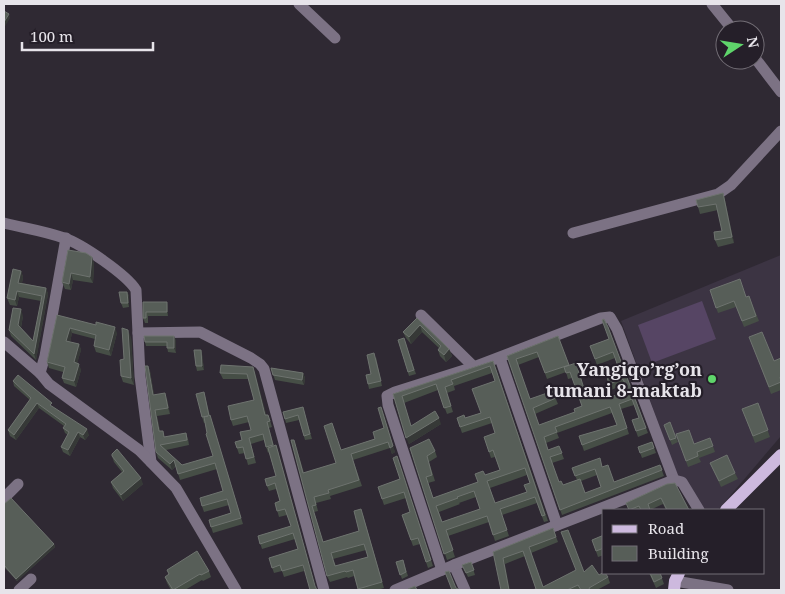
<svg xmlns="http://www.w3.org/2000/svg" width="785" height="594" viewBox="0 0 785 594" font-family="'Noto Serif',serif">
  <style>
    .built { fill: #3c3443 }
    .green { fill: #564564 }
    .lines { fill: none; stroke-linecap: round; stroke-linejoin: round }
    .minor { stroke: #7c7284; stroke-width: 11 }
    .major { stroke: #cdb9de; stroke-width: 12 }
    .wall { fill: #464e46; fill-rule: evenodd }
    .shaded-wall { fill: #363937 }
    .building { fill: #575e58; stroke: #6e736f; fill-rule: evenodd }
    .poi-dot { fill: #5fd56b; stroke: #251f29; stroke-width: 2 }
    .labels { text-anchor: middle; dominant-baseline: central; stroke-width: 4.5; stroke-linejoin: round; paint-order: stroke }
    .poi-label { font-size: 18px; font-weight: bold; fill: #e7e4ea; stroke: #251f29; text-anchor: end }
  </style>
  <rect width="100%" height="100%" fill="#2f2933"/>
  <!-- built -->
  <path class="built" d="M781,255V436L718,510H698L678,477L621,321Z"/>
  <!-- green -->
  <path class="green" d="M702,301L716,339L652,363L638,325Z"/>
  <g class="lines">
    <!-- minor -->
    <g class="minor">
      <path d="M299,4L335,38"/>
      <path d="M712,4L733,30"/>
      <path d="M755,58L781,92"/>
      <path d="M4,223C24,228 45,231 64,238C82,244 127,275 136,290L140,376L151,462"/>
      <path d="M573,233L718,194L731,185L781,131"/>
      <path d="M421,315L474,367"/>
      <path d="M138,333L200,332L251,358L260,364L264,369L324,590"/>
      <path d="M4,342L40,373L49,384L139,450L176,488L236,590"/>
      <path d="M500,358L557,525"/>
      <path d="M40,373L45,356L66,238"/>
      <path d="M4,498L18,484"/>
      <path d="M454,565L465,590"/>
      <path d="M442,570L388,405L387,396L395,392L474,367L601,318L610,317L617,329L674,480"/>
      <path d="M675,581L728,590"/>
      <path d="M19,590L31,579"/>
      <path d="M395,590L454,565L674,480L682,482L699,510"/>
    </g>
    <!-- major -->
    <g class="major">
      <path d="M726,510L781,455"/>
      <path d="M674,590L675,581L679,573"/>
    </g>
  </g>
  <!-- wall -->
  <g class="wall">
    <path d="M723,193L725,200L734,243L718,247L715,240L722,231L718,210L700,214L698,207Z"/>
    <path d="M68,250L92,257L94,264L93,283L73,280L71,290L65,289L62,282Z"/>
    <path d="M21,271L23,277L22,283L46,288L48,294L36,360L11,336L9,330L23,316L21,328L33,341L41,301L19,297L17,306L10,305L7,298Z"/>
    <path d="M710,290L746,297L749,296L759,321L744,327L736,307L718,313Z"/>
    <path d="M127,292L129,296V307L123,308L121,303Z"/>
    <path d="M143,302L168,307V316H148V323H145L143,318Z"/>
    <path d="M57,315L117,333L111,356L96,352L94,346L95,339L72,333L70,342L79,344L81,350L77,363L81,370L76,387L64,383L62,378L63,372L49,368L47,362Z"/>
    <path d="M417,318L449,349L452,356L446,362L440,356L438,350L439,348L422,332L411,344L406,338L403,332Z"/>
    <path d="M608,327L648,433L638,437L632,420L639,418L634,405L621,409L629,434L584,451L579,436L617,425L612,413L557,433L559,438L546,443L548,450L559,446L564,459L552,463L559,482L563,485L577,480L572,468L603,467L614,482L660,465L664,476L562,515L507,356L558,336L569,365L586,395L605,399L628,391L625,384L611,390L607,377L620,372L615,358L597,365L590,346L609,339ZM539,357L547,379L566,372L568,379L572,378L582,406L575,412L539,425L535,414L558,404L555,397L530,399L518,365ZM597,475L601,487L585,493L581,481Z"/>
    <path d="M131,337L134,385L123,382L121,376L124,359Z"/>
    <path d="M749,337L774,361L781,358V390L771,394Z"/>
    <path d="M404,338L416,374L409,376L398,340Z"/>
    <path d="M176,340V353L168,352L167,346H146L145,342Z"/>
    <path d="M201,350L202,354L204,370L197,371L196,366Z"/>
    <path d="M376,357L382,386L369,389L368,384Z"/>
    <path d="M493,361L548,521L544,522L537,503L502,515L509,536L495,541L489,522L448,536L455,557L447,560L410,448L435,451L437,457L429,462L435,481L428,483L433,498L478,482L485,475L500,470L495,457L491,458L484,437L495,433L492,423L462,433L457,418H465L481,413L495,381L492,373L454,386L455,390L447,393L453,412L447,414L438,390L404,403L411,426L441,424L409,444L393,394ZM527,475L530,483L527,492L495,503L490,488ZM476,497L480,509L442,522L439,512L460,504L459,503Z"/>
    <path d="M148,366L150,371L154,395L167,399L170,414L157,416L160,431L165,437L186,433L188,439L189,445L166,450L182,465L213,456L205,423H204L202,417L204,392L210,416L243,524L213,533L209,520L231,513L229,505L204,512L202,506L223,491L217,469L180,480L176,466L172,470L158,458L156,452Z"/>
    <path d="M253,367L266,415L270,420L272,427L269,428L274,446L276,445L278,451L304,571L284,577L282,571L274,573L269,558L298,549L295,539L262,549L258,536L291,526L287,515L279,517L275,503L280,501L276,489L269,491L267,486L276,476L269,452L268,453L264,440L251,444L256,463L248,465L245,453L239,454L237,448L242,440L251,430L249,422L233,426L231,420L254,400L249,379H223L220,373Z"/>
    <path d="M271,368L303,373L305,378L304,385L275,380Z"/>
    <path d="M13,381L54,408L89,435L85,440L80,437L70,456L63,452L61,447L68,435L65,433L63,428L64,426L39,408L16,440L10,436L8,430L30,400L14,386Z"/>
    <path d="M758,403L770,437L755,443L742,409Z"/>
    <path d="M303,407L312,439L305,440L299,420L286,423L283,412Z"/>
    <path d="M670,422L678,442L672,445L664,425Z"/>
    <path d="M384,428L395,452L392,454L390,448L353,460L362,486L330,496L331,499L316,503L318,511L314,512L323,542L359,531L363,515L384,588L377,590H358L354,576L348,578L347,577L330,582L327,576L296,446L304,473L336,463L341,450L375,439ZM366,550L368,557L336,566L333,559Z"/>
    <path d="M676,434L694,444L710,438L715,452L699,458L701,462L688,467Z"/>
    <path d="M652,442L656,453L642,458L638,447Z"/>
    <path d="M112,456L143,484L123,501L113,488L111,482L122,472L114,462Z"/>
    <path d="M397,456L433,566L428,568L420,544L413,546L402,515L410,512L406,498L384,505L378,487L400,479Z"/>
    <path d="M710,463L735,473L738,479L721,487Z"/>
    <path d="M667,484L689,510H666L663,504L650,510H629L626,503Z"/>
    <path d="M4,504L54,544L55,547L17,581L4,567Z"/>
    <path d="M553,528L558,542L531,553L543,587L584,572L599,575L608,577L610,583L597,590H532L536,589L525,556L505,564L493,552Z"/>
    <path d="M604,535V555L598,557L592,540Z"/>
    <path d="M403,560L408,576L402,579L396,562Z"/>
    <path d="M471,562L475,575L468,577L462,565Z"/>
    <path d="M167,570L209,571L211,577L203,581L202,580L185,590H171L167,583L165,577L169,575Z"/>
    <path d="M649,573H660L664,584L656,588Z"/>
  </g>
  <!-- shaded-wall -->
  <g class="shaded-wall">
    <path d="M9,14L10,18L4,28V22Z"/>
    <path d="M723,193L725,200L734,243L732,237Z"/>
    <path d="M92,257L94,264L93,283L90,277Z"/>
    <path d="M21,271L23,277L21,289L18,283Z"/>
    <path d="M71,273L73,280L71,290L69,284Z"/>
    <path d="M46,288L48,294L36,360L34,354Z"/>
    <path d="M17,291L19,297L17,306L15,300Z"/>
    <path d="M127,292L129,296V307L128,303Z"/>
    <path d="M167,302L168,307V316L167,312Z"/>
    <path d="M21,309L23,316L20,332L18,325Z"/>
    <path d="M420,325L422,332L411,344L409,337Z"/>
    <path d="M115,327L117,333L111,356L109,350Z"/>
    <path d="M70,328L72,333L69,347L66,341Z"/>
    <path d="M128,330L131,337L134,385L131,378Z"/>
    <path d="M174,336L176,340V353L174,348Z"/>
    <path d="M79,344L81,350L76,368L74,362Z"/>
    <path d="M449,349L452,356L446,362L444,355Z"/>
    <path d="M201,350L202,354L204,370L202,366Z"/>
    <path d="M79,364L81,370L76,387L74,381Z"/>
    <path d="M148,366L150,371L155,401L153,395Z"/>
    <path d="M253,367L255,372L268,421L265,415Z"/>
    <path d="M303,373L305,378L304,385L302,380Z"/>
    <path d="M165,393L167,399L170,414L168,408Z"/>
    <path d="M37,403L39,408L16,440L14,435Z"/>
    <path d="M381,407L395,452L392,454L390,448Z"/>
    <path d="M155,410L157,416L161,437L159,431Z"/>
    <path d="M439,418L441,424L409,444L406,438Z"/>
    <path d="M87,429L89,435L85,440L83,435Z"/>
    <path d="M78,432L80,437L70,456L68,450Z"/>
    <path d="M276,445L278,451L316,590L315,586Z"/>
    <path d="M174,460L176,465L172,470L170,464Z"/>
    <path d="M141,478L143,484L123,501L121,495Z"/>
    <path d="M54,544L55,547L17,581L16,579Z"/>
    <path d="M503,558L505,564L510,590H509Z"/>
  </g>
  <!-- building -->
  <g class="building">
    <path d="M4,11L9,14L4,22Z"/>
    <path d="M723,193L732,237L715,240L714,232L722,231L716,204L698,207L696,200Z"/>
    <path d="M68,250L86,253L92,257L90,277L71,273L69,284L62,282Z"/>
    <path d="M13,269L21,271L18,283L46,288L34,354L9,330L13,308L21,309L18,325L33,341L42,296L17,291L15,300L7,298Z"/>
    <path d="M740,279L746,297L749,296L756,316L742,321L734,301L716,308L710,290Z"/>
    <path d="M119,292H127L128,303H121Z"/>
    <path d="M143,302H167V312H146V318H143Z"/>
    <path d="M57,315L96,325V322L115,327L109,350L94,346L96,335L70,328L66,341L79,344L74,362L79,364L74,381L62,378L65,367L47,362Z"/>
    <path d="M417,318L449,349L444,355L438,350L441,346L420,325L409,337L403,332Z"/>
    <path d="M604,319L608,327L646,428L636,431L632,420L639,418L632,399L619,404L627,428L582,445L579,436L617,425L610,407L555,427L557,432L544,437L548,450L559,446L562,453L550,457L559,482L561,481L563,485L580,479L585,493L601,487L595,469L575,476L572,468L600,458L602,467L608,465L614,482L660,465L662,470L560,510L507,356L558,336L569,365L545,373L537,352L516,359L530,399L553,391L556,398L533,408L539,425L575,412L574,409L582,406L570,372L566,373L564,367L576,363L586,395L602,389L605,399L628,391L623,379L609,384L607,377L620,372L613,352L595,359L590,346L609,339L602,320Z"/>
    <path d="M122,328L128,330L131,378L121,376L120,360L124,359Z"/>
    <path d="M762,332L774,361L781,358V377H780L781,382L769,387L749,337Z"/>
    <path d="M144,336H174V348H167V342H145Z"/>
    <path d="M404,338L414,370L408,372L398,340Z"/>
    <path d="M194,350H201L202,366H196Z"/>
    <path d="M374,353L381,381L368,384L366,375L371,374L367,355Z"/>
    <path d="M493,361L545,515L542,516L535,497L500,509L507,530L493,535L487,516L446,530L453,550L444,554L410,448L429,439L435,451L427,456L432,475L426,477L433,498L478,482L475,474L483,471L485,475L500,470L493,450L489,452L484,437L495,433L490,417L460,427L457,418L464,415L465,418L481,413L472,389L495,381L490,366L451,380L453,384L445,387L451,406L444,408L436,384L402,396L411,426L435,411L439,418L406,438L393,394ZM525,468L530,483L524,485L527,492L495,503L487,481ZM474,491L480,509L442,522L436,506L458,498L457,497Z"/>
    <path d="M221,365L253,367L265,415H268L270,421L267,422L273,445L266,447L263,434L249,438L254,457L246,459L243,447L237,448L235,442L242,440L240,432L251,430L247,416L231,420L228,406L254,400L247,374L220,373Z"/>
    <path d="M145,366H148L153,395L165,393L168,408L155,410L159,431H163L164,437L186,433L187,440L160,445L182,465L213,456L206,434L207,433L204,417L208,416L202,417L196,394L204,392L209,416L210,415L241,518L211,527L209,520L231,513L227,499L202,506L200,498L223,491L215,463L178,474L174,460L170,464L156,452Z"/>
    <path d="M271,368L303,373L302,380L273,375Z"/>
    <path d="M18,375L52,403L50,405L87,429L83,435L78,432L68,450L61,447L69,432L63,428L66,424L37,403L14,435L8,430L31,398L13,381Z"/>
    <path d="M758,403L768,430L753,436L742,409Z"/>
    <path d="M303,407L310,434L304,436L298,415L285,419L283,412Z"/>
    <path d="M381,407L393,446L390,448L388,442L351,454L359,480L328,490L329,493L314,497L316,505L312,506L323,542L359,531L354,511L361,509L382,582L358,589L353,570L346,572L345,571L327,576L291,440H294L303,473L336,463L324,426L332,423L341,450L375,439L373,432L384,428L378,408ZM364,544L368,557L335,566L331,553Z"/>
    <path d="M670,422L676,438L670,440L664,425Z"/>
    <path d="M689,430L694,444L710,438L713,446L697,452L698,456L686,461L676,434Z"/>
    <path d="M652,442L654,448L640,453L638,447Z"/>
    <path d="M276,445L315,586L317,590H310L303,565L282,571L280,565L272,568L269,558L298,549L293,533L260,544L258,536L291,526L285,509L277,511L275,503L280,501L275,483L267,486L265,479L276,476L268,448Z"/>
    <path d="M117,449L141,478L121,495L111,482L124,471L112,456V454Z"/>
    <path d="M727,455L735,473L719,481L710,463Z"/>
    <path d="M397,456L431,560L426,562L418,538L411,540L402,515L410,512L404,492L382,499L378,487L400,479L393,458Z"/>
    <path d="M675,483L689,510H667L661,498L648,504L650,510H641L639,506L629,510L626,503L667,484Z"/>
    <path d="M11,498L54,544L16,579L4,565V504Z"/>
    <path d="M553,528L556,537L529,547L543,587L576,570L561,532L568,530L584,572L592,565L599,575L604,572L605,573L608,577L589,588L590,590H581L578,585L567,590H532L536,589L523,551L503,558L509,590H501L493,552Z"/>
    <path d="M604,535V548L596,551L592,540Z"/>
    <path d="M197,551L209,571L201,575L200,574L173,590L165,577L169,574L167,570Z"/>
    <path d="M403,560L406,572L400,575L396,562Z"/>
    <path d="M471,562L474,570L466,573L462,565Z"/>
    <path d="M449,571L456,588L460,590H452L445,572Z"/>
    <path d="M650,573H660L662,578L654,582Z"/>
    <path d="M415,586L417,590H408V589Z"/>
  </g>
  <!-- markers -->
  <circle class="poi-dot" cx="712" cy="379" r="5"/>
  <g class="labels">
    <!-- poi labels -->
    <g class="poi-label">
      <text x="702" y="369">Yangiqo’rg’on<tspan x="702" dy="21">tumani 8-maktab</tspan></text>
    </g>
  </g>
  <!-- border -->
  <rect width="785" height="594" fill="none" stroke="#e7e4ea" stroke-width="10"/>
  <!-- legend -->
  <rect x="602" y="509" width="162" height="65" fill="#251f29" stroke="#736e76"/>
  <rect x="612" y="525" width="25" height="8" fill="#cdb9de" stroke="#736e76"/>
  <text x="648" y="534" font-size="15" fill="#e7e4ea">Road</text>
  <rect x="612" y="546" width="25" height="15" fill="#575e58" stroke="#736e76"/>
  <text x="648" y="559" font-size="15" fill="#e7e4ea">Building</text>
  <!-- north arrow -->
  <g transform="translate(740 45) rotate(78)"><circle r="24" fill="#251f29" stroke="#736e76"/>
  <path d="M0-4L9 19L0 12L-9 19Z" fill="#5fd56b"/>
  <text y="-8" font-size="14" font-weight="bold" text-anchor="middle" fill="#e7e4ea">N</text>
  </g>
  <!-- scale -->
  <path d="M22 42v8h131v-8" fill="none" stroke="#e7e4ea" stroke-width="2.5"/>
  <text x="30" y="42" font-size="15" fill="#e7e4ea" stroke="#251f29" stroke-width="4" paint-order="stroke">100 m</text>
</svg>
